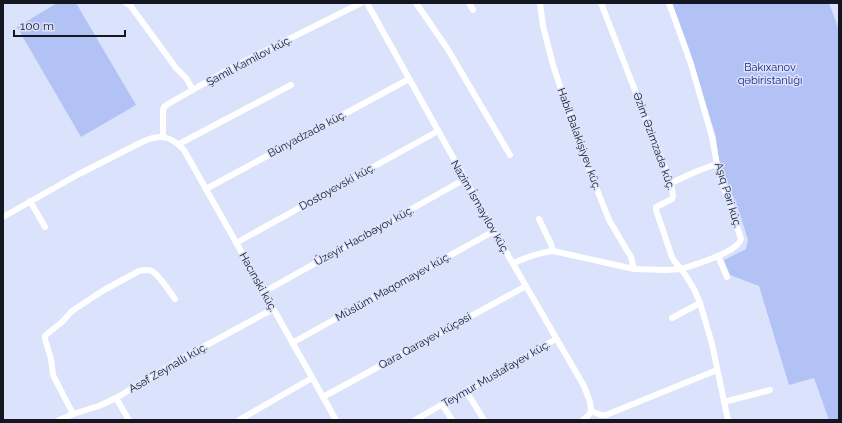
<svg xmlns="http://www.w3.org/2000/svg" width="842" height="423" viewBox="0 0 842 423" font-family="Raleway,sans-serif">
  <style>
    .green { fill: #b3c2f5 }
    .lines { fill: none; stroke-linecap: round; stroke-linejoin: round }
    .street { stroke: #fff; stroke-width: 6 }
    .labels { text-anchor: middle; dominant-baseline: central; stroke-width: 3; stroke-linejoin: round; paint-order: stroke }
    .street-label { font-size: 11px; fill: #141721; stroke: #dbe3fc }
    .park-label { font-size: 11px; fill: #1a1b75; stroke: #dbe3fc }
  </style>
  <rect width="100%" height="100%" fill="#dbe3fc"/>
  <!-- green -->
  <g class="green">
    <path d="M57,3H76L136,105L81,137L17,27Z"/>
    <path d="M672,3H829L839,30V420H829L814,378L789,385L759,286L730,275L724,260L746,249L748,240L739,211L719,162L716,137L689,49Z"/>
  </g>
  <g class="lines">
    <!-- street -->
    <g class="street">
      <path d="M126,3L130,5L176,68L186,78L193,90"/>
      <path d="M367,3L494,231L584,386L590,402L591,411"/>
      <path d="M416,3L447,48L510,155"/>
      <path d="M469,3L473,10"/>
      <path d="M540,3L543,26L553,65L583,154L609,220L631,257L634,269"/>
      <path d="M601,3L671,183L673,196L672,199L656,207V210L672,257L675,262L681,269"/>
      <path d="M669,3L691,64L712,137L718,170L741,239C738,252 694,265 681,269L686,276L694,289L700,303L712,344L728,420"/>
      <path d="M163,137V110L164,107L168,104L233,67L361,3"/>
      <path d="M179,144L291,85"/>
      <path d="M671,183L695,172L716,164"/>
      <path d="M206,189L409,79"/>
      <path d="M30,201L45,227"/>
      <path d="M3,217L79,174L142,142C160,134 170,135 184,150L336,420"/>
      <path d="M539,219L551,244L553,251"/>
      <path d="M236,243L438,131"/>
      <path d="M718,256L727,277"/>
      <path d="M513,263C526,258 539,252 553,251L634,269L666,270L681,269"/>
      <path d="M264,292L465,179"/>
      <path d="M672,318L700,303"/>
      <path d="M292,343L494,231"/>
      <path d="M466,391L484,420"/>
      <path d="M323,397L526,286"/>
      <path d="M116,398L129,420"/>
      <path d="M724,402L770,390"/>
      <path d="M442,404L452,420"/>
      <path d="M591,411L601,415H606L717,370"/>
      <path d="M73,414L53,375L51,359L45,339V336L47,334L62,322L72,311L104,290L139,271C143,270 148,269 152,271C161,277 169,291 175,299"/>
      <path d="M59,420L73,414L99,406L116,398L181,359L273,309"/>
      <path d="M239,420L312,378"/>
      <path d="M415,420L556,339"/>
      <path d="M583,420L588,416L591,411"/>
    </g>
  </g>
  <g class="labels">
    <!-- street labels -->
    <g class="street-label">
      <text transform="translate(249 61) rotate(-28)">Şamil Kamilov küç.</text>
      <text transform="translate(307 134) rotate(-28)">Bünyadzadə küç.</text>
      <text transform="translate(579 139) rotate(70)">Habil Balakişiyev küç.</text>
      <text transform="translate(654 141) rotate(70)">Əzim Əzimzadə küç.</text>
      <text transform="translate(337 187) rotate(-29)">Dostoyevski küç.</text>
      <text transform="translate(728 195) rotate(73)">Aşıq Pəri küç.</text>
      <text transform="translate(480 207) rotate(60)">Nazim İsmayılov küç.</text>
      <text transform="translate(364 236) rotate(-29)">Üzeyir Hacıbəyov küç.</text>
      <text transform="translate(258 282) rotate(61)">Hacınski küç.</text>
      <text transform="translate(393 287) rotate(-29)">Müslüm Maqomayev küç.</text>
      <text transform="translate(425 341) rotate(-29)">Qara Qarayev küçəsi</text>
      <text transform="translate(168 368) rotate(-30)">Asəf Zeynallı küç.</text>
      <text transform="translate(496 374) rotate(-30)">Teymur Mustafayev küç.</text>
    </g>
    <!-- park labels -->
    <g class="park-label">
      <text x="770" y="67">Bakıxanov<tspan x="770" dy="13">qəbiristanlığı</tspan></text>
    </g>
  </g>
  <!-- border -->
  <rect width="842" height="423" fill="none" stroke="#141721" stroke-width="8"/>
  <!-- scale -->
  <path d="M14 30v6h111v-6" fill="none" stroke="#141721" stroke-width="2"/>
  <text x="20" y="30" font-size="12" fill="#141721" stroke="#dbe3fc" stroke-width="3" paint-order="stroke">100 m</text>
</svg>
